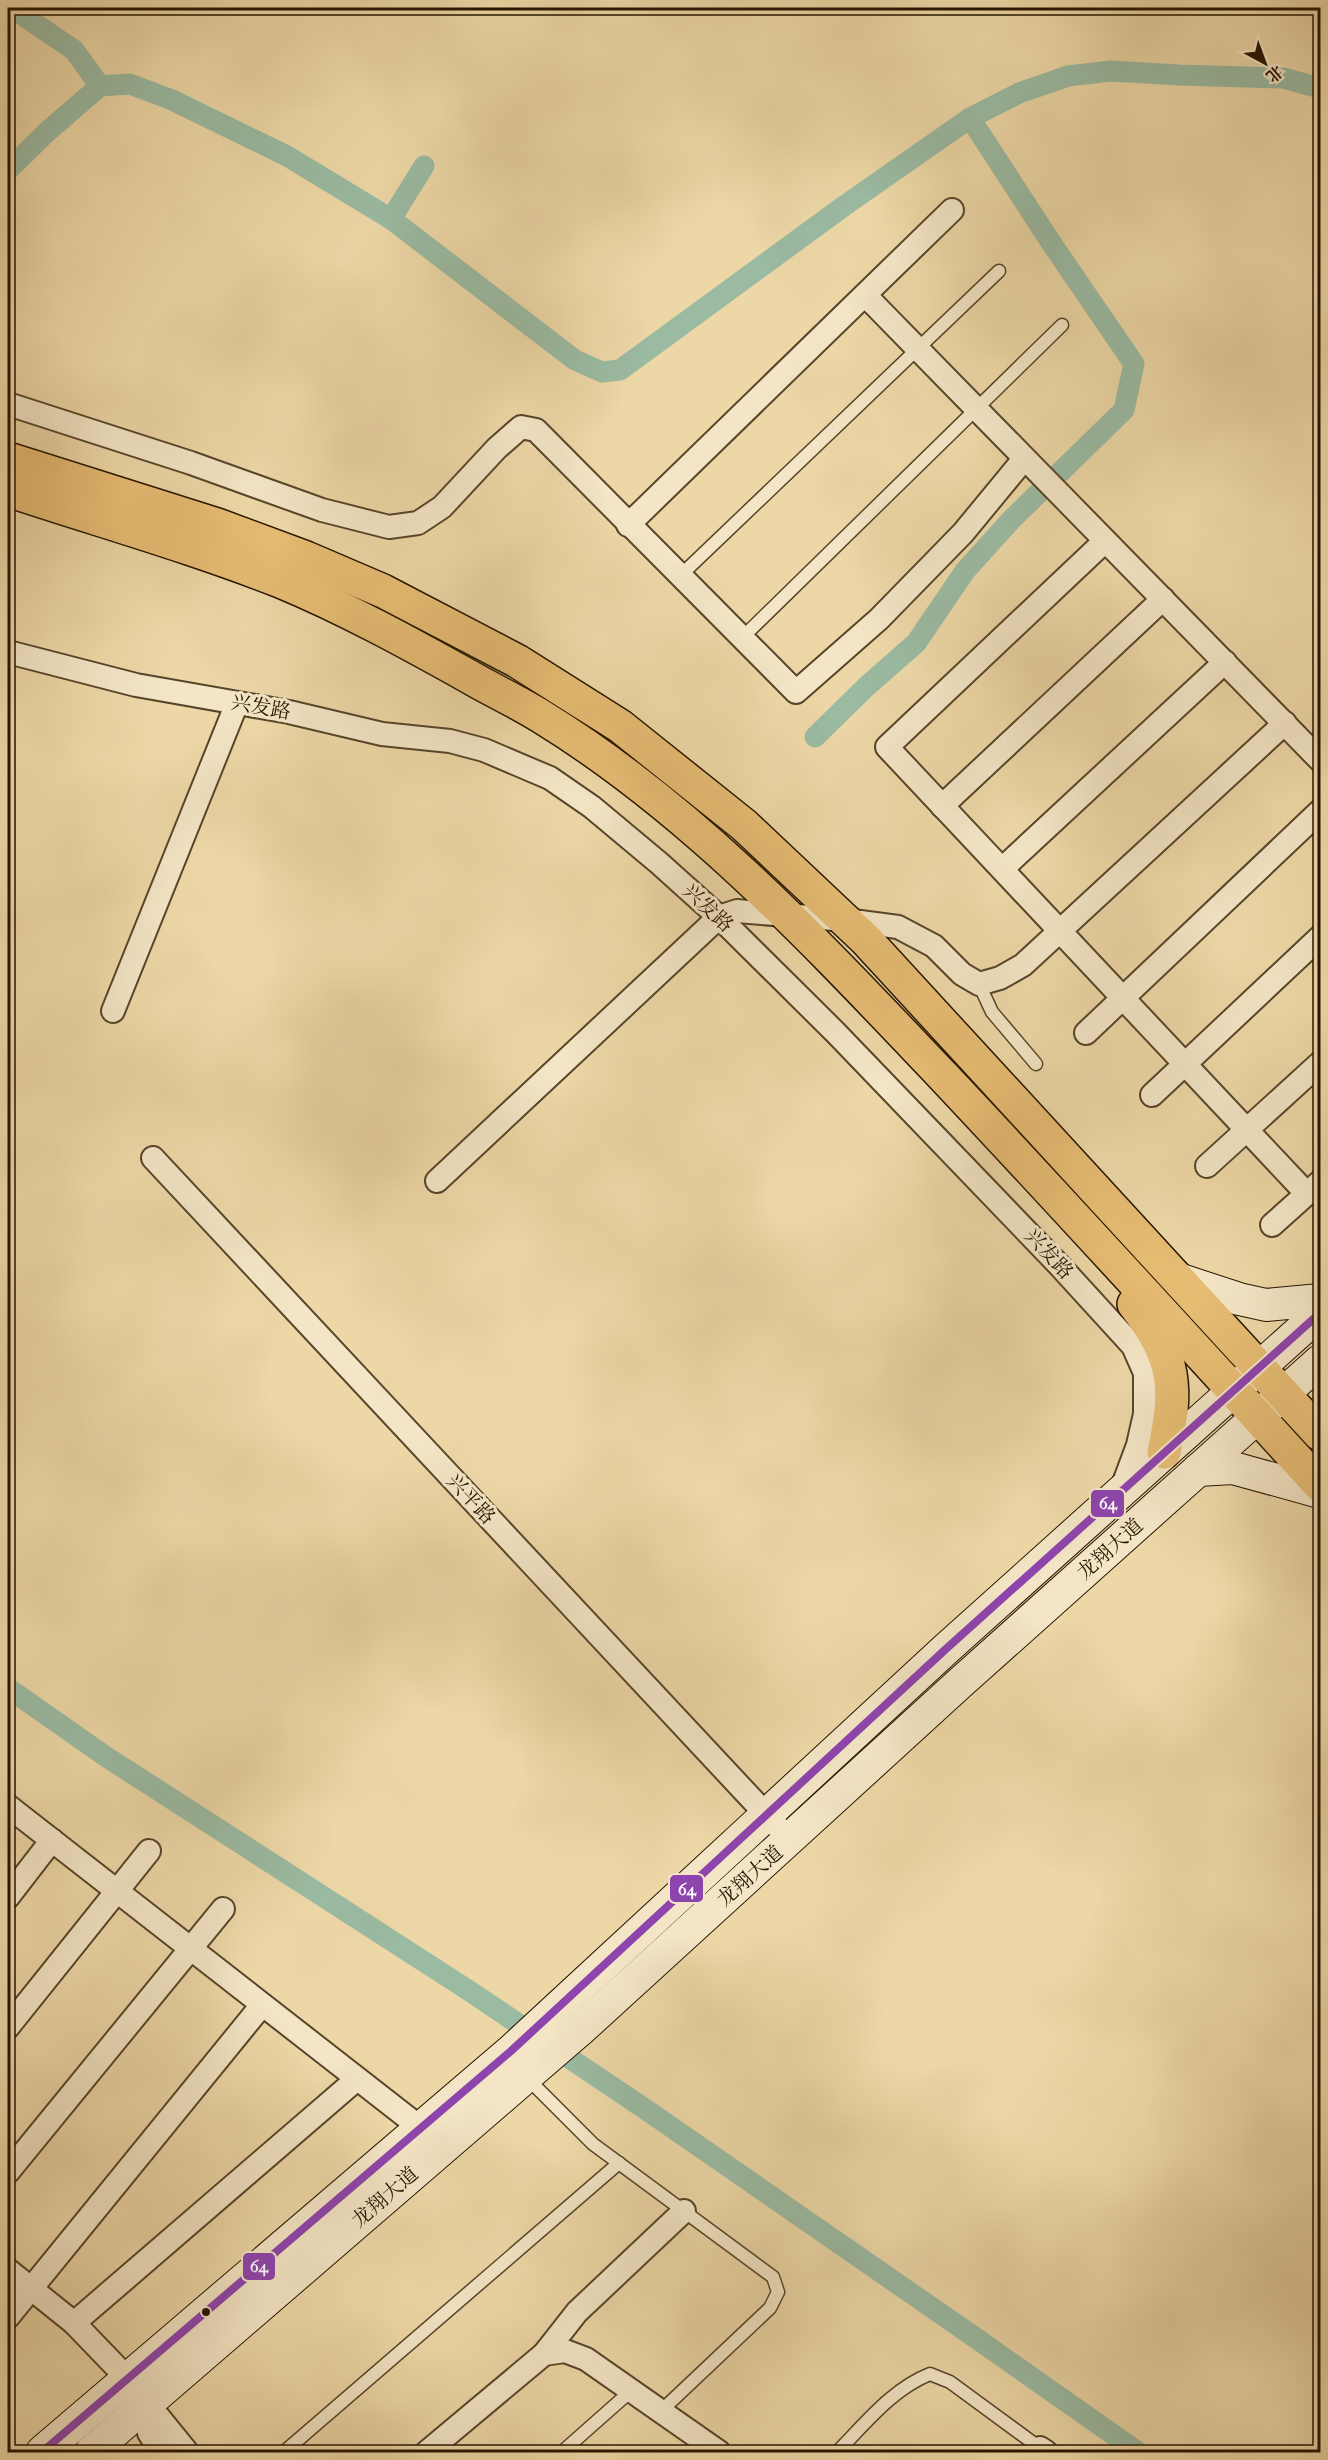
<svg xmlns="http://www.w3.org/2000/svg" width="1328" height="2460" viewBox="0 0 1328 2460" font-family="'IM FELL French Canon','Noto Serif SC',serif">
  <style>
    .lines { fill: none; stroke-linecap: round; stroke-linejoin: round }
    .canal { stroke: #9abaa2; stroke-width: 21 }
    .lane-casing { stroke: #57452a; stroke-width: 15 }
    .street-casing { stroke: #57452a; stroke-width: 26 }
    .secondary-casing { stroke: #251400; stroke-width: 34 }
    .primary-casing { stroke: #251400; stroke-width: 36 }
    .lane { stroke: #f3e5c5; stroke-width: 12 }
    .street { stroke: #f3e5c5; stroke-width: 22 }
    .secondary { stroke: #f3e5c5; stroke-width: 32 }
    .primary { stroke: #e6bc73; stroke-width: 33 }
    .bus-1-casing { stroke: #f3e5c5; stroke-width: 12 }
    .bus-1 { stroke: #8e44ad; stroke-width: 8 }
    .bus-dot { fill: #251400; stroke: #f3e5c5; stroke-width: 2 }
    .labels { text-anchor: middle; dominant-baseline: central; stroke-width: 6; stroke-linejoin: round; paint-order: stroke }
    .street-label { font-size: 20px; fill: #251400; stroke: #f3e5c5 }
    .line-badge { stroke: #f3e5c5; stroke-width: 2 }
    .badge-label { font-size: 16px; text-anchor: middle; font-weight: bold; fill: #fff }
  </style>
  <rect width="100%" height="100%" fill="#edd7a6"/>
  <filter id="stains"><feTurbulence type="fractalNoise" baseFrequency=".00333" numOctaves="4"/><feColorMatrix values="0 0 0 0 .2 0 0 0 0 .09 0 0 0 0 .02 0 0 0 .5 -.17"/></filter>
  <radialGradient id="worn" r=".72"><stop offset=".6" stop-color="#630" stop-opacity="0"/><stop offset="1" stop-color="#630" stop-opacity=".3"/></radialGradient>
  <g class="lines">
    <!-- canal -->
    <g class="canal">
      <path d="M12,8L74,50L100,86"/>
      <path d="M8,170L48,131L100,86L130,84L172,100L287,156L391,219L575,360L602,372L620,370L844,206L970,118L1019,93L1068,76L1111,71L1179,75L1283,78L1320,88"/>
      <path d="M391,219L424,166"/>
      <path d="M815,737L867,686L916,643L965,571L1011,520L1124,410L1134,364L1050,241L970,118"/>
      <path d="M8,1688L105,1756L468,1990L648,2111L970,2334L1138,2452"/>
    </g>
    <defs>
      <g id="lane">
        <path d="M680,576L999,271"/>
        <path d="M742,638L1062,325"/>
        <path d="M979,984L992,1012L1036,1064"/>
        <path d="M527,2078L593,2144L773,2277L778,2292L770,2308L661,2411"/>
        <path d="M284,2452L619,2163"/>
        <path d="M562,2452L632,2390"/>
        <path d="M693,2452L704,2441"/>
        <path d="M837,2452C865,2424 892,2389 930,2374L950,2382L1040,2448L1038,2450"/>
      </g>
      <g id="street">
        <path d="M865,295L1320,760"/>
        <path d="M8,404L191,463L322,510L389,527L418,523L442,507L497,448L521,427L536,430L796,692L879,619L963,533L1024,459"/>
        <path d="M628,525L952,210"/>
        <path d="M1105,541L887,747L1307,1194"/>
        <path d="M8,652L136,685L289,712L382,734L450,741L484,750L550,778L592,807L659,863L719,917L836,1033L1059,1265L1133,1346L1145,1373V1414L1138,1445L1122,1488"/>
        <path d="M942,806L1163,599"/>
        <path d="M1002,869L1225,662"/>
        <path d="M113,1011L237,703"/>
        <path d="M1086,1033L1320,811"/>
        <path d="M1152,1095L1320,937"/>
        <path d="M153,1158L790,1840"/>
        <path d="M1207,1166L1320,1063"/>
        <path d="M437,1181L719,917L737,911L845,920L898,927L934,946L962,974L979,984L1000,978L1023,965L1285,723"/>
        <path d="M1272,1225L1320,1182"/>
        <path d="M8,1806L431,2136"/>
        <path d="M8,1897L52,1840"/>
        <path d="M8,2027L149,1851"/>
        <path d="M8,2172L223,1909"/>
        <path d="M8,2270L74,2323L127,2378L187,2452"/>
        <path d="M8,2317L262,2005"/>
        <path d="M74,2323L357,2079"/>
        <path d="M544,2354L577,2312L684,2211"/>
        <path d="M148,2402L149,2433L161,2452"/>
        <path d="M1040,2448L1046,2452"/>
        <path d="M427,2452L544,2354L565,2351L586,2359L719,2452"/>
      </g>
      <g id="secondary">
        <path d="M1181,1280L1239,1299L1266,1305L1320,1300"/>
        <path d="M1198,1470L1233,1468L1320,1492"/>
        <path d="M42,2452L511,2051L947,1648L1320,1313"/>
        <path d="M91,2452L580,2030L960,1683L1320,1361"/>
      </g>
      <g id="primary">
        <path d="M8,459L217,525L306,558L383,591L517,661L620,726L744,825L866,940L1320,1434"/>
        <path d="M8,490C98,520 191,546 280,581C345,608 407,642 468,676C492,690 518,702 542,717C695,811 820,947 943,1076C1070,1211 1195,1348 1320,1485"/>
        <path d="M1134,1304C1176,1357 1178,1388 1164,1452"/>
      </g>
    </defs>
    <!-- lane casing -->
    <use href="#lane" class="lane-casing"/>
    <!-- street casing -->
    <use href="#street" class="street-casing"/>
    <!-- secondary casing -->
    <use href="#secondary" class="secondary-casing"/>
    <!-- primary casing -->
    <use href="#primary" class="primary-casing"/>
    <!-- lane -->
    <use href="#lane" class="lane"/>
    <!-- street -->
    <use href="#street" class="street"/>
    <!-- secondary -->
    <use href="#secondary" class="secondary"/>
    <!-- primary -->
    <use href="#primary" class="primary"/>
    <defs>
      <path id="bus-1" d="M42,2452L511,2051L947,1648L1320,1313"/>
    </defs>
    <!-- bus-1 casing -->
    <use href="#bus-1" class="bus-1-casing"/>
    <!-- bus-1 -->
    <use href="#bus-1" class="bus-1"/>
  </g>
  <!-- markers -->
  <circle class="bus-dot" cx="206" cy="2312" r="5"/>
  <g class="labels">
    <!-- street labels -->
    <g class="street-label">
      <text transform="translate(261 707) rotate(10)">兴发路</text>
      <text transform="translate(708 908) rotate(43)">兴发路</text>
      <text transform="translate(1049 1254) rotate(47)">兴发路</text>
      <text transform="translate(471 1499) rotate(47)">兴平路</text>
      <text transform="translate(1110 1549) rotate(-42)">龙翔大道</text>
      <text transform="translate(750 1876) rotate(-42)">龙翔大道</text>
      <text transform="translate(385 2197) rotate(-41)">龙翔大道</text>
    </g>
  </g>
  <g class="line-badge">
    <rect x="1090" y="1489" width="35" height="29" rx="6" fill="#8e44ad"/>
    <rect x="669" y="1874" width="35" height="29" rx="6" fill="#8e44ad"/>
    <rect x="242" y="2252" width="34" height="29" rx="6" fill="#8e44ad"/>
  </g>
  <g class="badge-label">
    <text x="1108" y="1509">64</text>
    <text x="687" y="1895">64</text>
    <text x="259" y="2272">64</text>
  </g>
  <!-- margin -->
  <rect width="1328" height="2460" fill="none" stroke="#edd7a6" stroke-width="30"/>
  <rect x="9" y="9" width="1310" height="2442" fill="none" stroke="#251400" stroke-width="3"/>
  <rect x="15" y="15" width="1298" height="2430" fill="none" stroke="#251400" stroke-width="1.5"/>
  <!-- north arrow -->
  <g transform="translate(1265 63) rotate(139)" stroke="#f3e5c5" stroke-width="4.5" paint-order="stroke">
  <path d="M0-4.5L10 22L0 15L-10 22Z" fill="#251400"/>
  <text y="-9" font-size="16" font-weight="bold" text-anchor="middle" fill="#251400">北</text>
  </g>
  <rect width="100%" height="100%" filter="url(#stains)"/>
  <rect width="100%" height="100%" fill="url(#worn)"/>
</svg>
